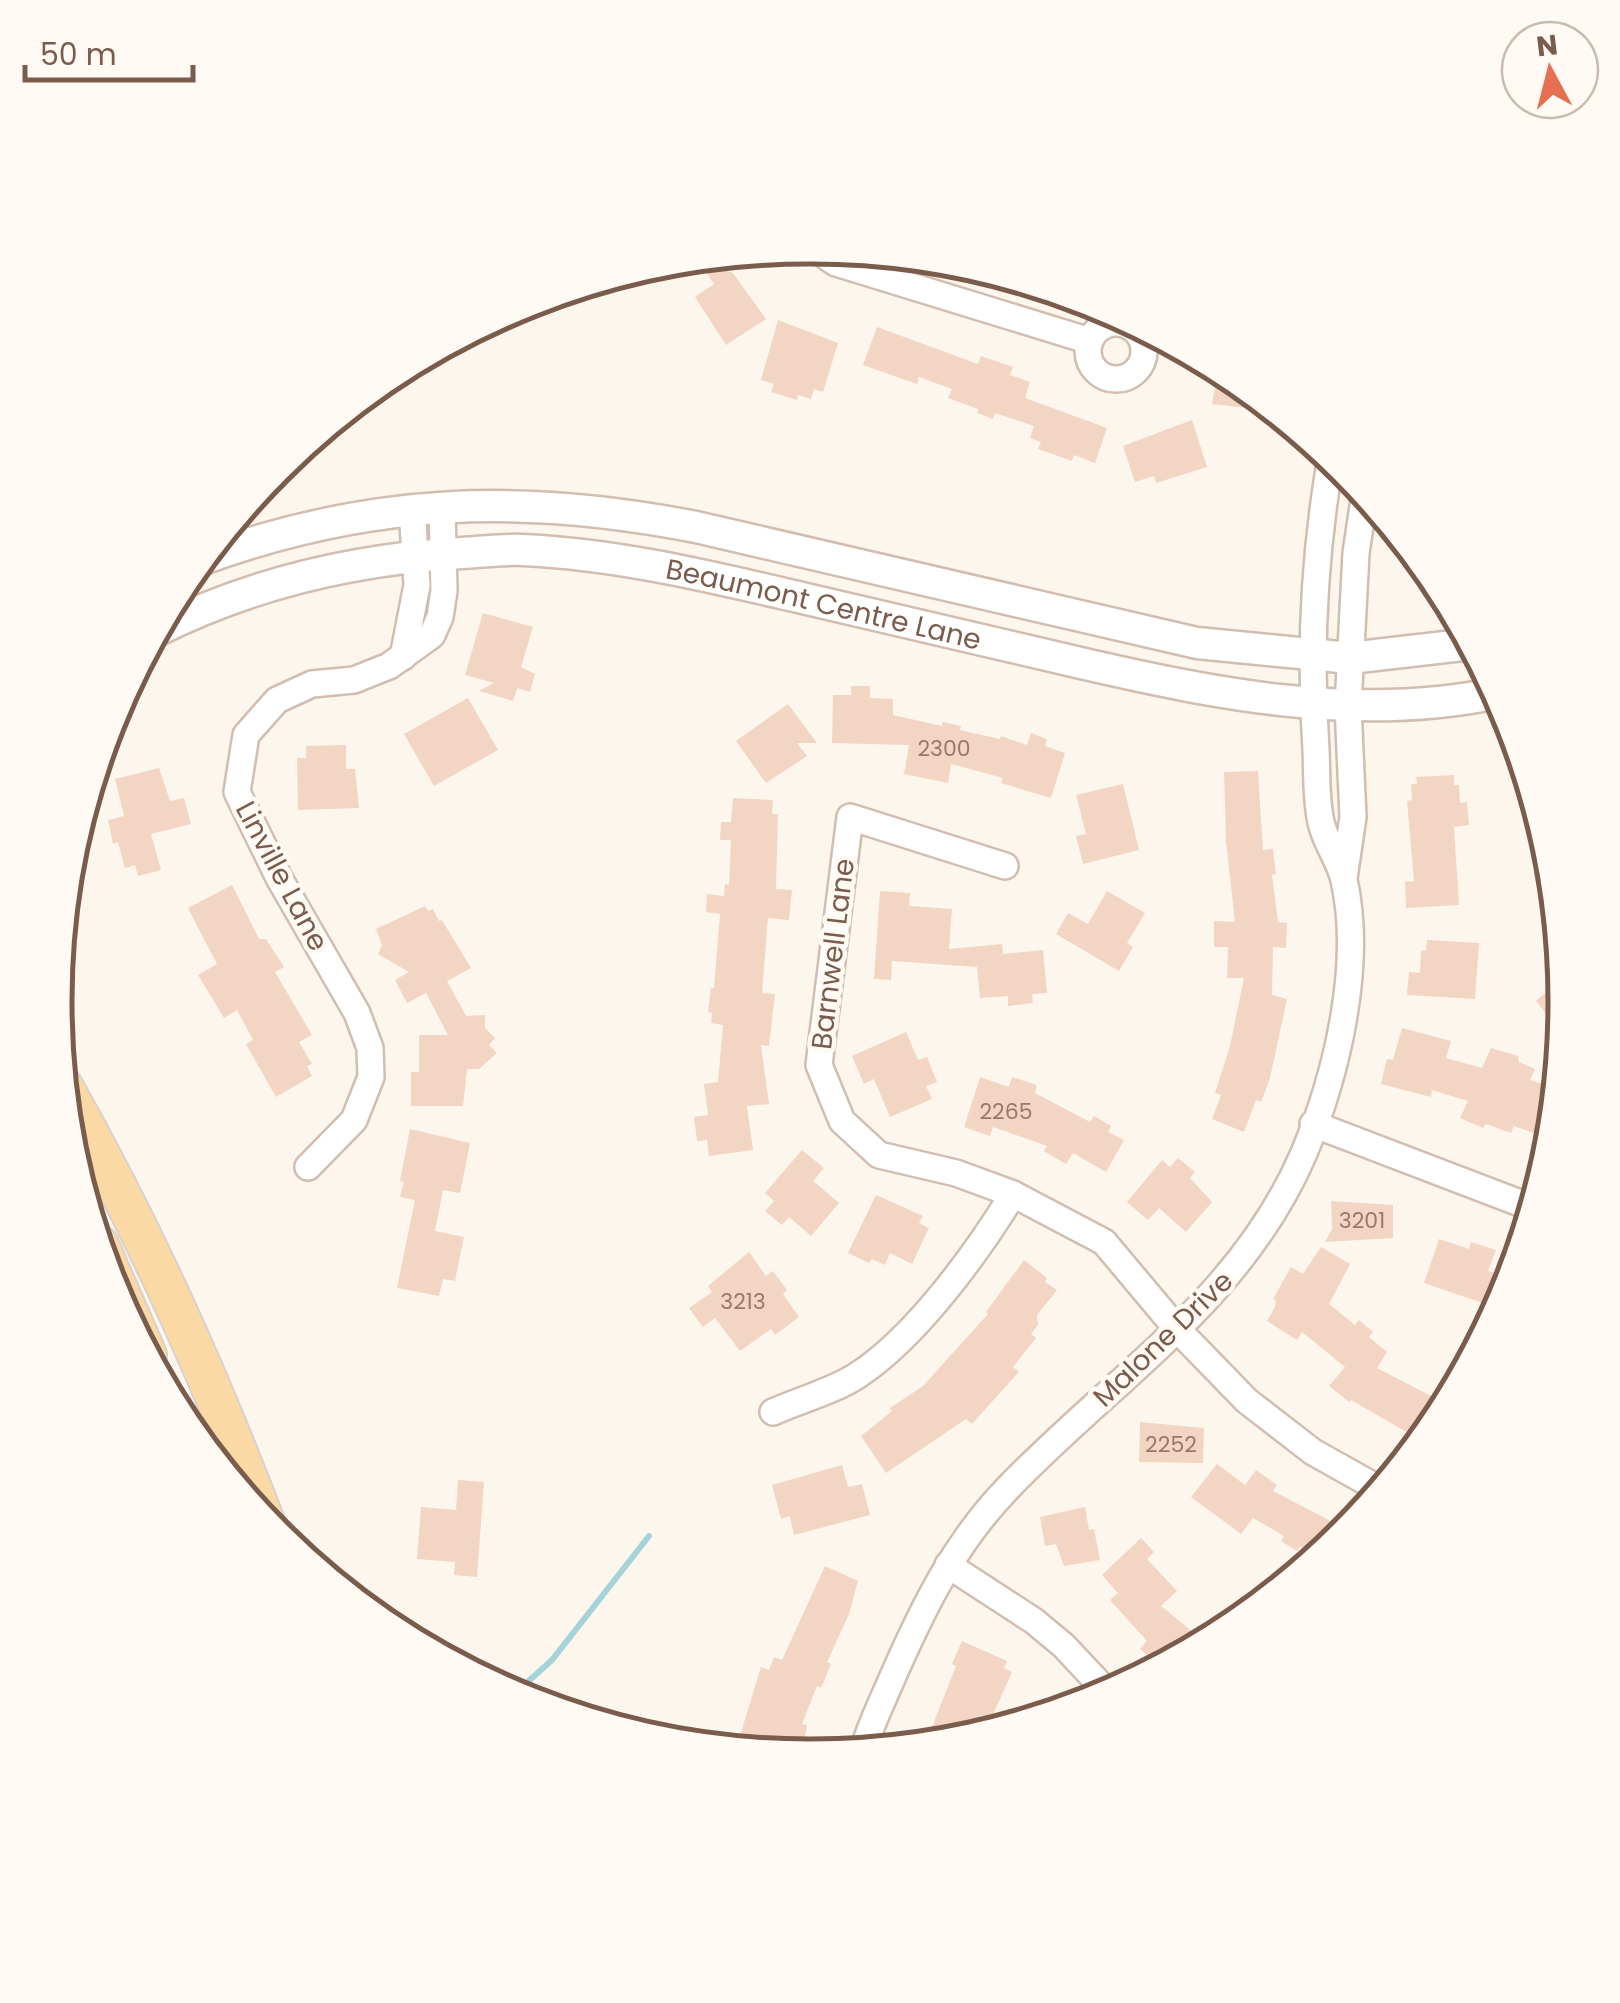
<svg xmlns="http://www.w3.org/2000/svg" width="1620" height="2003" viewBox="0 0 1620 2003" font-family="Poppins,sans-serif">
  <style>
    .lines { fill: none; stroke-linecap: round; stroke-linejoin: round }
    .stream { stroke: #a5d3da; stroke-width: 6 }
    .building { fill: #f3d5c3 }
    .minor-casing { stroke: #d1beb0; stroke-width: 30 }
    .tertiary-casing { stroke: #d1beb0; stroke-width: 35 }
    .primary-casing { stroke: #dad1cd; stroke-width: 42 }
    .minor { stroke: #fff; stroke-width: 25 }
    .tertiary { stroke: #fff; stroke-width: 30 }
    .primary { stroke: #fbd9a5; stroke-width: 38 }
    .labels { text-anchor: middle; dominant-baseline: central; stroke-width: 9; stroke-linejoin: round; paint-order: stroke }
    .number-label { font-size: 22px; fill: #987a6a }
    .street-label { font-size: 28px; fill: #7a5c4d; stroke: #fffaf3 }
    .rim { fill: none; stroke: #7a5c4d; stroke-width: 5 }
  </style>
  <rect width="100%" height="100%" fill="#fdf6ec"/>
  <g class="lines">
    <!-- stream -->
    <path class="stream" d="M513,1695L552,1660L649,1536"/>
  </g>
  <!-- building -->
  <g class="building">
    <path d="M698,260L733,273L766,319L726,345L695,297L714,284Z"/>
    <path d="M778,320L838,343L823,392L814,389L811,399L798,395L797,400L771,392L774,384L761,380Z"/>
    <path d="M877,327L978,364L981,356L1013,367L1010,375L1030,382L1025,398L1107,428L1095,463L1074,455L1072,461L1038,449L1041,442L1030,438L1034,426L995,413L993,419L977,413L978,409L948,398L952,389L919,377L917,384L863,365Z"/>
    <path d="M1219,368L1230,374L1275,411L1212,404Z"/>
    <path d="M1192,420L1207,467L1156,483L1154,476L1135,482L1123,446Z"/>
    <path d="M483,613L533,627L521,667L535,674L530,692L517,688L513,701L479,691L494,683L465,675Z"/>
    <path d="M851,686H870V698L893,699V715L942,726L943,722L961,726L960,730L1000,739L1001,736L1027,745L1031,733L1047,739L1045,746L1065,753L1051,798L1001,783L1003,778L951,764L948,783L904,774L909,745L832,743L833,695H851Z"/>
    <path d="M468,698L498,750L434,786L404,734Z"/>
    <path d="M788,704L817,743H797L807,756L766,783L736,741Z"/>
    <path d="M346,745V769H355L359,808L298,810L297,758H306V746Z"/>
    <path d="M159,768L170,801L184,798L191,824L151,834L161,870L138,876L135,865L125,868L118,842L113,844L108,820L124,816L115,779Z"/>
    <path d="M1258,771L1263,850L1273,849L1276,874L1272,875L1278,922L1287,923L1286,948L1273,947L1272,995L1287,999L1270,1078L1261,1102L1256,1100L1244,1132L1212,1119L1221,1095L1215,1093L1230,1046L1244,978H1227L1228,947H1214V921L1235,922L1226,841L1224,772Z"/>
    <path d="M1454,775V785H1459L1460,803L1467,802L1469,825L1454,827L1459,905L1406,908L1405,882L1414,881L1407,801L1412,800L1411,784H1417L1416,777Z"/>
    <path d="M1123,784L1139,850L1083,864L1076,836L1086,834L1076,795Z"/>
    <path d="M733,798L773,800L772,814H778L776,889L792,890L789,920L768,918L762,993L775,994L769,1046L761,1045L769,1104L747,1106L753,1150L709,1156L707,1140L697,1141L694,1117L708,1115L704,1084L718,1082L723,1025L711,1023L712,1013L708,1012L711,988H714L720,914L706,912L707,894L724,896L725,884L729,885L731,840H720L721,822H731Z"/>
    <path d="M232,885L259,939H266L284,967L275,972L312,1035L299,1042L312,1064L307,1066L312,1076L276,1097L246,1044L253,1040L237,1010L224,1018L198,975L217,964L188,908Z"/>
    <path d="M880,891L910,893L909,906L952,909L949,949L1002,944L1003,954L1043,950L1047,993L1032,994L1033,1003L1008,1006V996L980,998L977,967L892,961L891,980L874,979Z"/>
    <path d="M1107,891L1145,913L1127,943L1133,947L1119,971L1056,934L1068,913L1088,924Z"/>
    <path d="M425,906L428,911L433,909L439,921L442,920L471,968L447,981L466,1016L485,1015V1028L495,1038L489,1045L497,1053L479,1069H467L463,1106H411V1072H419V1035H448L426,993L407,1003L395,980L409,972L378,954L382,945L376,929Z"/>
    <path d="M1427,940L1479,943L1475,999L1407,995L1409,972L1420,973L1421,950L1426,951Z"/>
    <path d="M1563,978L1565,1002L1562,1033L1536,1001Z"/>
    <path d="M1402,1028L1451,1041L1446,1058L1482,1068L1491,1048L1518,1056L1519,1062L1535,1069L1530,1080L1556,1088L1551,1139L1514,1126L1511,1133L1486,1124L1483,1128L1460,1118L1468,1101L1432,1090L1431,1097L1381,1084L1387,1059L1393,1060Z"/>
    <path d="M906,1032L918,1060L927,1057L937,1082L926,1086L932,1099L890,1117L874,1079L864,1084L852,1056Z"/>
    <path d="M980,1077L1009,1087L1012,1077L1037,1085L1035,1093L1090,1122L1094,1116L1111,1126L1108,1132L1124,1140L1106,1172L1073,1153L1066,1164L1044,1151L1047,1146L993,1127L990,1136L964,1127Z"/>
    <path d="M410,1129L470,1143L460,1193L443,1190L435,1231L464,1237L455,1281L443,1279L439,1296L397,1288L415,1200L400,1197L404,1182L400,1181Z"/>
    <path d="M802,1150L824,1168L813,1181L839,1203L811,1236L789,1217L782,1225L765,1211L774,1201L765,1193Z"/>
    <path d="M1178,1158L1195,1172L1190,1178L1212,1202L1186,1232L1159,1208L1148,1220L1127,1202L1162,1160L1170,1167Z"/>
    <path d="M876,1195L923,1216L919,1223L929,1228L912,1264L890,1253L885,1265L872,1259L869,1263L848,1253Z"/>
    <path d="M1331,1201L1393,1205V1238L1325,1242L1332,1229Z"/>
    <path d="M1439,1239L1469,1249L1471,1242L1496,1250L1488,1271L1511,1278L1498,1308L1424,1283Z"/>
    <path d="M1321,1247L1350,1264L1329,1304L1355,1325L1359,1320L1373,1332L1369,1337L1387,1352L1377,1368L1433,1397L1431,1403L1445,1407L1422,1441L1351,1400L1349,1402L1329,1386L1345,1367L1302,1332L1297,1340L1267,1321L1275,1307L1276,1301L1273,1299L1291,1267L1303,1274Z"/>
    <path d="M749,1252L766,1276L773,1271L787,1290L783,1294L799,1317L775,1335L771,1329L740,1351L715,1318L703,1327L689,1308L712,1292L708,1286Z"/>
    <path d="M1024,1260L1047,1278L1045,1282L1057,1290L1037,1315L1038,1325L1031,1334L1036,1338L1013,1367L1019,1372L972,1424L966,1419L886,1473L861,1436L892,1411L890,1408L923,1386L988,1314L986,1312Z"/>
    <path d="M1140,1422L1204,1428L1203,1463L1139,1462Z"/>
    <path d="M1217,1464L1245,1485L1256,1470L1277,1485L1273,1491L1348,1530L1318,1556L1300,1546L1297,1551L1281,1541L1284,1536L1253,1518L1241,1534L1191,1497Z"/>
    <path d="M842,1465L848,1487L862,1484L870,1515L794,1535L790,1516L781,1519L772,1485Z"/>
    <path d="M458,1480L484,1482L477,1577L454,1575L455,1562L417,1559L421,1507L456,1510Z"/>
    <path d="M1085,1507L1089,1530L1094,1529L1100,1560L1064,1566L1056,1544L1045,1546L1040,1517Z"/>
    <path d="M1141,1538L1154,1552L1147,1559L1177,1591L1161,1606L1205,1642L1160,1666L1140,1649L1147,1641L1110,1600L1118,1593L1102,1575Z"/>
    <path d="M825,1566L858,1581L849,1614L827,1662L831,1664L821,1688L817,1686L802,1724L807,1725L802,1751L793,1749L792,1755L745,1750L748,1741L739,1739L761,1667L769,1670L774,1657L782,1660Z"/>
    <path d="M962,1641L1007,1661L1004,1668L1012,1672L991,1719L981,1715L973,1737L925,1745L956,1666L952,1664Z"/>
  </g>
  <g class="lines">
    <defs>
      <g id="minor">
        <path d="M823,248L827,257L836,263L1090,341"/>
        <circle cx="1116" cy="351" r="28"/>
        <path d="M403,657L417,585L412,509"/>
        <path d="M1005,866L850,817L819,1065L842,1121L879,1155L956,1173L1013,1194L1104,1242L1177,1329L1247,1401L1313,1452L1381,1490"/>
        <path d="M1344,878L1353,817L1348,706L1356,553L1365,493"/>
        <path d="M1313,1124L1533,1208"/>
        <path d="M308,1167L354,1120L371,1077L370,1048L357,1013L279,878L237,792L246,735L277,700L312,684L354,680L389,666L432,635L440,617L444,591L442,506"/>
        <path d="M773,1412C800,1400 834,1391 858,1375C916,1337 977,1253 1013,1194"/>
        <path d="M948,1565L1034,1621L1064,1646L1109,1694"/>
        <path d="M863,1751C870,1725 883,1700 894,1674C924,1606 955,1543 1007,1489C1113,1378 1241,1300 1304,1153C1337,1074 1363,965 1344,880C1339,859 1323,839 1320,817C1316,795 1317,772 1316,750C1309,650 1314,555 1331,457"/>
      </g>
      <g id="tertiary">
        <path d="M200,560C369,498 521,493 696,527L1197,643L1350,658L1471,644"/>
        <path id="s1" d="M156,631C252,583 355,559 462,553C482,552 502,549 522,550C616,554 707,576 798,597C893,620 989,642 1085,664C1220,695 1359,722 1497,693"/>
      </g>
      <g id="primary">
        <path d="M63,1086C144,1230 207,1370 266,1524"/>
        <path d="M99,1245L147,1355"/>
      </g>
    </defs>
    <!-- minor casing -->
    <use href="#minor" class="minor-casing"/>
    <!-- tertiary casing -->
    <use href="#tertiary" class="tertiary-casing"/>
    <!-- primary casing -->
    <use href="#primary" class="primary-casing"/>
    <!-- minor -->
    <use href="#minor" class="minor"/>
    <!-- tertiary -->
    <use href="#tertiary" class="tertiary"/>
    <!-- primary -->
    <use href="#primary" class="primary"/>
  </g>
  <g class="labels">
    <!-- number labels -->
    <g class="number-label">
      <text x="944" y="748">2300</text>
      <text x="1006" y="1111">2265</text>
      <text x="1362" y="1220">3201</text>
      <text x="743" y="1301">3213</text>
      <text x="1171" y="1444">2252</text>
    </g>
    <!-- street labels -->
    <g class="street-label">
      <text stroke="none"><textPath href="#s1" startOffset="685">Beaumont Centre Lane</textPath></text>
      <text transform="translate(282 876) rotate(62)">Linville Lane</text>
      <text transform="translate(833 954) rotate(-83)">Barnwell Lane</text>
      <text transform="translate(1163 1339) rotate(-44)">Malone Drive</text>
    </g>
  </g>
  <!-- crop -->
  <path d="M0 0H1620V2003H0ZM809 264H811A737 737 0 0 1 1548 1001V1002A737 737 0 0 1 811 1739H809A737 737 0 0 1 72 1002V1001A737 737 0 0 1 809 264Z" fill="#fffaf3" fill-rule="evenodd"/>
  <path class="rim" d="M809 264H811A737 737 0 0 1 1548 1001V1002A737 737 0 0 1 811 1739H809A737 737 0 0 1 72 1002V1001A737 737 0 0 1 809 264Z"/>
  <!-- north arrow -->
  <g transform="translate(1550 70) rotate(353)"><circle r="48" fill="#fffaf3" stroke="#cabbb1" stroke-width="2.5"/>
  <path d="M0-8L18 38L0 25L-18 38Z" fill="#e76f51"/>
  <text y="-15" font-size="28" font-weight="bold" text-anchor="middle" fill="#7a5c4d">N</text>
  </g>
  <!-- scale -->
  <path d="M25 65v15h168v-15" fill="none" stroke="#7a5c4d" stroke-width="5"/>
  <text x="40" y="65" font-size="30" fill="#7a5c4d" stroke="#fffaf3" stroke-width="8" paint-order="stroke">50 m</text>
</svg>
